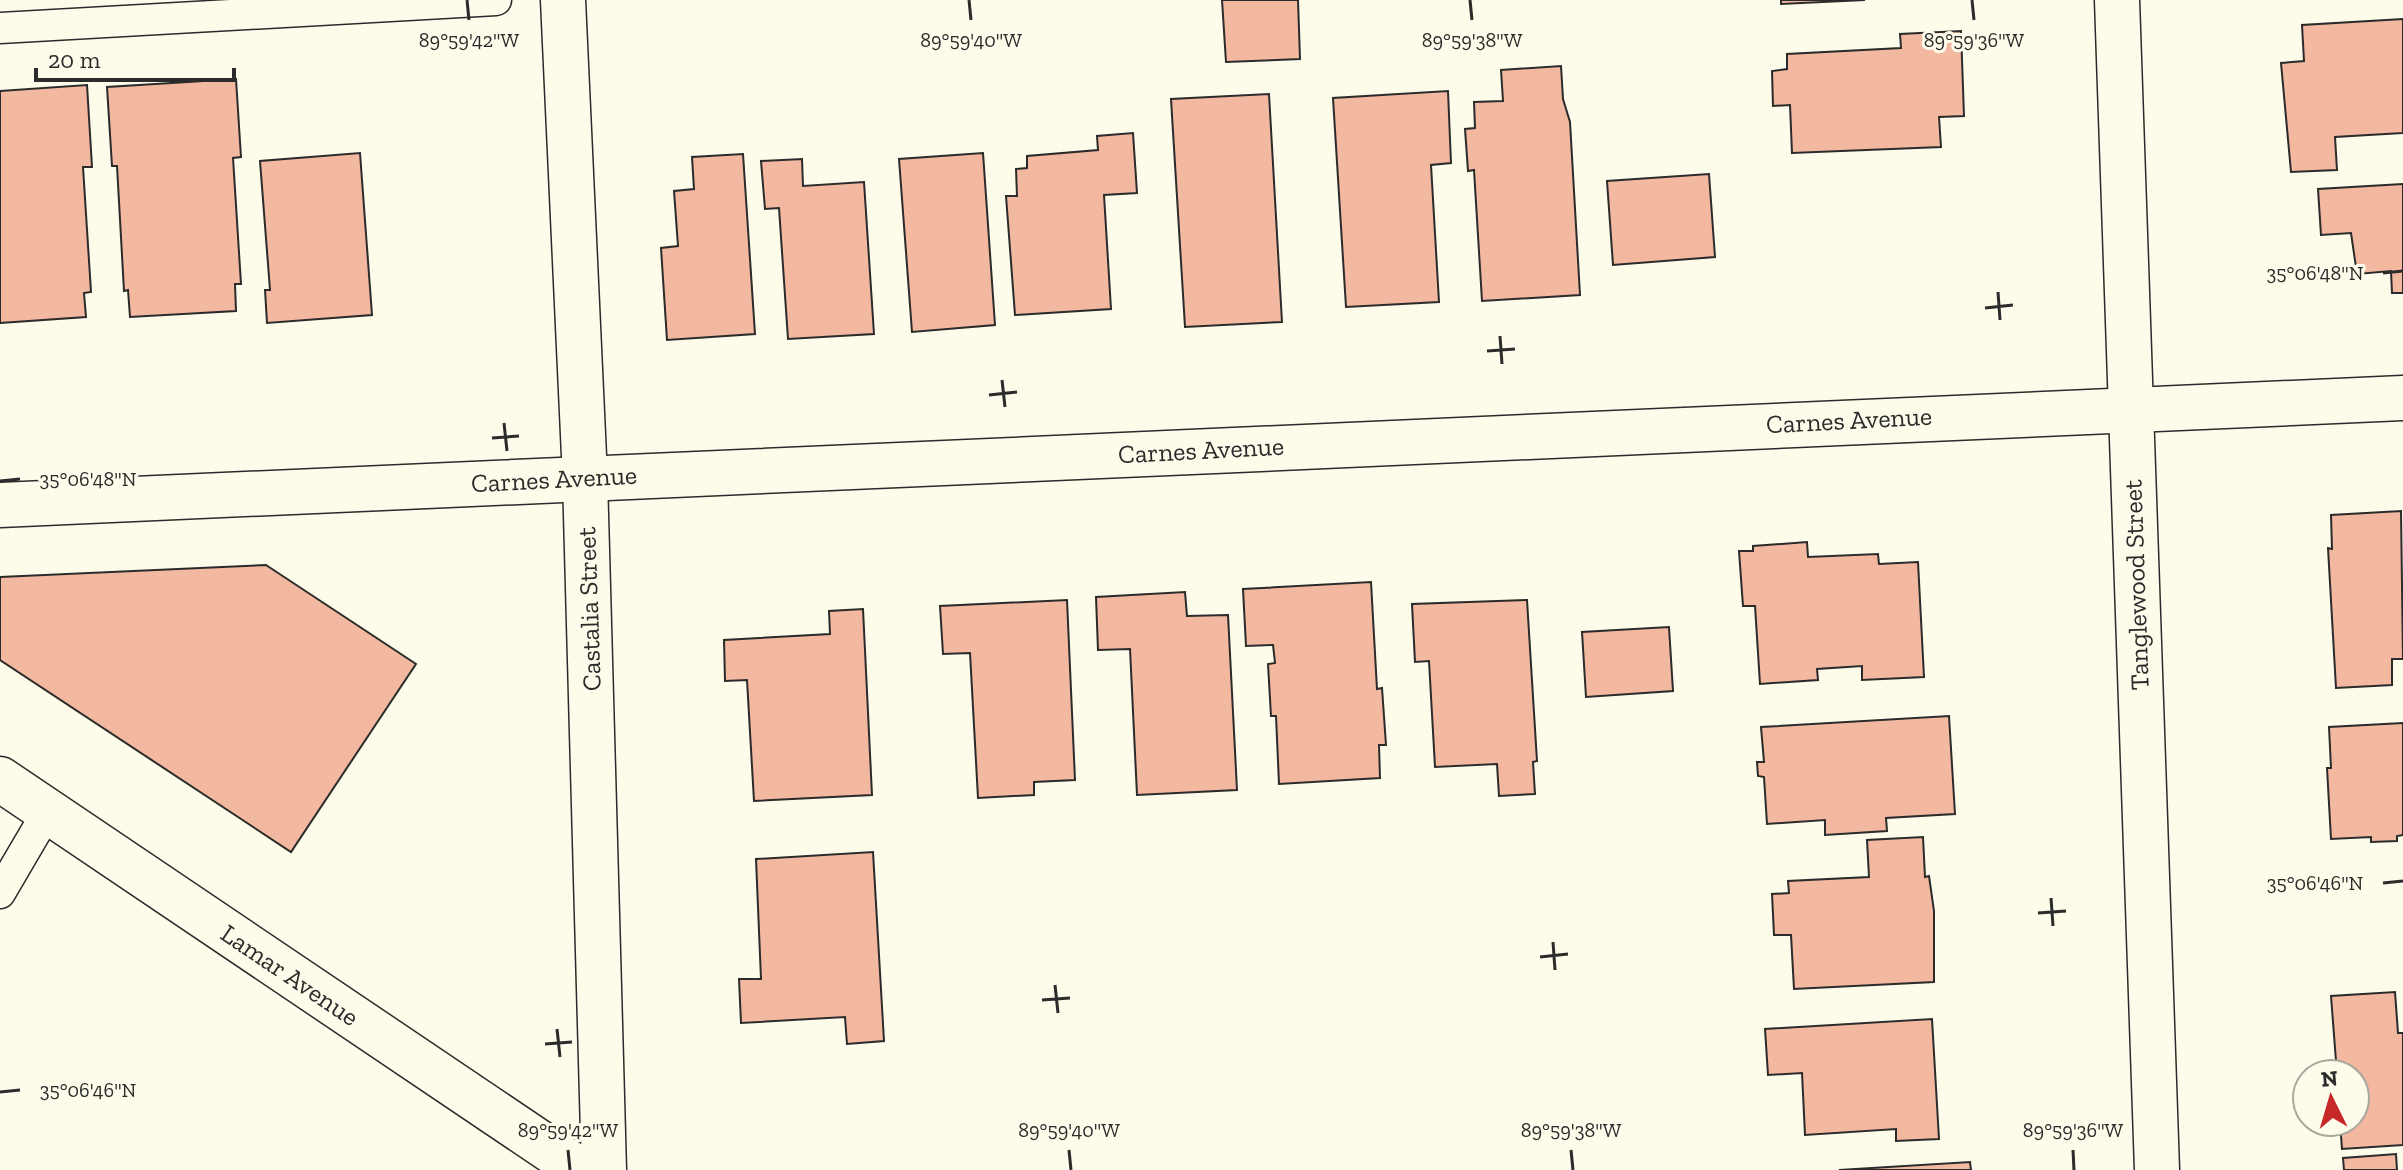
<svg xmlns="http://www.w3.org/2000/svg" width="2403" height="1170" viewBox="0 0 2403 1170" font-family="'Zilla Slab',serif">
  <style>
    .building { fill: #f2b8a0; stroke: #2b2b2b; stroke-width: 2 }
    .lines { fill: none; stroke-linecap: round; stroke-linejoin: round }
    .lane-casing { stroke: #2b2b2b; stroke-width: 33 }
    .street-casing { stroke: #2b2b2b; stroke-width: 47 }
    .primary-casing { stroke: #2b2b2b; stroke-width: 47 }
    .lane { stroke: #fdfbea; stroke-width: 30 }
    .street { stroke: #fdfbea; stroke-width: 44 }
    .primary { stroke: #fdfbea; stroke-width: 44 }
    .ticks { fill: none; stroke: #2b2b2b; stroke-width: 3 }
    .labels { text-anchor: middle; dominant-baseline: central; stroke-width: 6; stroke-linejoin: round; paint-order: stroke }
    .street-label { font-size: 26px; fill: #2b2b2b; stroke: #fdfbea }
    .ticks-label { font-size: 20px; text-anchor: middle; fill: #2b2b2b; stroke: #fdfbea; stroke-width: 6; stroke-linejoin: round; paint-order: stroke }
  </style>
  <rect width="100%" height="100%" fill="#fdfbea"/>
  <!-- building -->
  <g class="building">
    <path d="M1222,0H1298L1300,59L1226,62Z"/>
    <path d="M1781,0H1865L1781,4Z"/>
    <path d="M2403,19V133L2335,137L2337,170L2291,172L2281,63L2304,61L2302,25Z"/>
    <path d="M1961,31L1964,116L1939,117L1941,147L1792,153L1790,105L1773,106L1772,71L1787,69V54L1901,48L1900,34Z"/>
    <path d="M1561,66L1563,99L1570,122L1580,295L1482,301L1474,170L1468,171L1465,129L1475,128L1474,102L1503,101L1501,70Z"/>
    <path d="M236,79L241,157L233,158L241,284H235L236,311L130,317L128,290L124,291L117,166H112L107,87Z"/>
    <path d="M87,85L92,167H83L91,292L84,293L86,317L0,323V91Z"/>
    <path d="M1448,91L1451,163L1431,165L1439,302L1346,307L1333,98Z"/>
    <path d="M1269,94L1282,322L1185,327L1171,99Z"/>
    <path d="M1133,133L1137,193L1104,195L1111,309L1015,315L1006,196H1017L1016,169L1027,168V156L1098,150L1097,136Z"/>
    <path d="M360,153L372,315L267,323L265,290H270L260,161Z"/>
    <path d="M983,153L995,325L912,332L899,159Z"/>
    <path d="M743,154L755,334L667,340L661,248L678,246L674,191L694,189L692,157Z"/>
    <path d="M802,159L803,186L864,182L874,334L788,339L779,208L765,209L761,161Z"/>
    <path d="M1709,174L1715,257L1613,265L1607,181Z"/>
    <path d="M2403,184V293H2392L2391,271L2357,274L2351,233L2321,235L2318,189Z"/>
    <path d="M2401,511L2403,659H2392V685L2336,688L2328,548L2332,549L2331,515Z"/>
    <path d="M1807,542L1808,557L1878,554L1879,564L1918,562L1924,677L1862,680V666L1817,669L1818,680L1760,684L1755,606H1743L1739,551H1753V546Z"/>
    <path d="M266,565L416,664L291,852L0,660V577Z"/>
    <path d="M1371,582L1377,689L1382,688L1386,745H1379L1380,778L1279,784L1276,716H1271L1268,664L1275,663L1273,645L1246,646L1243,589Z"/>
    <path d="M1185,592L1187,616L1228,615L1237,790L1137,795L1130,649L1098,650L1096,597Z"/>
    <path d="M1067,600L1075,780L1034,782V795L978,798L970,653L943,654L940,606Z"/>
    <path d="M1527,600L1537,761L1533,762L1535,794L1499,796L1497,764L1435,767L1429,661L1415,662L1412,604Z"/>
    <path d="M863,609L872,795L754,801L747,680L725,681L724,640L830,634L829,611Z"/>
    <path d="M1669,627L1673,691L1586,697L1582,632Z"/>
    <path d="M1949,716L1955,814L1886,818L1887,831L1825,835V820L1767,824L1764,777L1758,776L1757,762H1764L1761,727Z"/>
    <path d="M2403,723V835L2397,836V841L2371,842V837L2331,839L2327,768H2331L2329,727Z"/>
    <path d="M1923,837L1925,877L1929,876L1934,911V982L1794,989L1791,935H1774L1772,894L1789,893L1788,881L1869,877L1867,840Z"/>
    <path d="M873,852L884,1041L847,1044L845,1017L741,1023L739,979H761L756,859Z"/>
    <path d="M2395,992L2398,1033H2403V1145L2342,1149L2340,1122H2355V1074H2337L2331,996Z"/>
    <path d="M1932,1019L1939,1139L1896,1141V1129L1805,1135L1802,1073L1768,1075L1765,1029Z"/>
    <path d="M2396,1154L2397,1170H2344L2343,1158Z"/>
    <path d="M1970,1162L1971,1170H1839Z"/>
  </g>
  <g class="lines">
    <defs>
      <g id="lane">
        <path d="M0,28L496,0"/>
        <path d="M0,893L48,811"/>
      </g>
      <g id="street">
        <path d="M563,0L585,478L604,1170"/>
        <path d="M2117,0L2157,1170"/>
        <path d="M0,505L2403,398"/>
      </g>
      <path id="primary" d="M0,779L580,1170"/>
    </defs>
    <!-- lane casing -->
    <use href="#lane" class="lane-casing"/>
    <!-- street casing -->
    <use href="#street" class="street-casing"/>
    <!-- primary casing -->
    <use href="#primary" class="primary-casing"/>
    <!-- lane -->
    <use href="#lane" class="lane"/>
    <!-- street -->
    <use href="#street" class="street"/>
    <!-- primary -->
    <use href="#primary" class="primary"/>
  </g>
  <!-- ticks -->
  <path class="ticks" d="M467,0L469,20M969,0L971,20M1470,0L1472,20M1972,0L1974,20M2383,273L2403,271M1998,292L2000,320M1985,308L2013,305M1500,336L1502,364M1487,351L1515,349M1002,380L1005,407M989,395L1017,392M504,423L507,451M492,438L519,436M0,481L20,479M2383,883L2403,881M2051,898L2053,926M2038,913L2066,911M1553,942L1555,970M1540,957L1568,954M1055,985L1058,1013M1042,1000L1070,998M557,1029L560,1057M545,1044L572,1042M0,1092L20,1090M568,1150L570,1170M1069,1150L1071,1170M1571,1150L1573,1170M2073,1150L2074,1170"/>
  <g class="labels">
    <!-- street labels -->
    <g class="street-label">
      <text transform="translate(1849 420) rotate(-3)">Carnes Avenue</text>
      <text transform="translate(1201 450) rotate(-3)">Carnes Avenue</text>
      <text transform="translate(554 479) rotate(-3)">Carnes Avenue</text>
      <text transform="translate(2136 585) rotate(-92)">Tanglewood Street</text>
      <text transform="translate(589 609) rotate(-92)">Castalia Street</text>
      <text transform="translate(290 975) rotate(34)">Lamar Avenue</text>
    </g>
  </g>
  <g class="ticks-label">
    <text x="469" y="47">89°59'42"W</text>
    <text x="971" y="47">89°59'40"W</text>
    <text x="1472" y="47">89°59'38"W</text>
    <text x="1974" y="47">89°59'36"W</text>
    <text x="2315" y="280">35°06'48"N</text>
    <text x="88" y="486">35°06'48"N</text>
    <text x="2315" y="890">35°06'46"N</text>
    <text x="88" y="1097">35°06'46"N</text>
    <text x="568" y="1137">89°59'42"W</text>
    <text x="1069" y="1137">89°59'40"W</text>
    <text x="1571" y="1137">89°59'38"W</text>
    <text x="2073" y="1137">89°59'36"W</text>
  </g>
  <!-- north arrow -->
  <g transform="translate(2331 1098) rotate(355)"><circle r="38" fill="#fdfbea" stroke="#a9a89e" stroke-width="2"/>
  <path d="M0-6L14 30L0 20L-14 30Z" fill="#c62828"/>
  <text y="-12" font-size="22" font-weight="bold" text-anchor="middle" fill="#2b2b2b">N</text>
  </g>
  <!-- scale -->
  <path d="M36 68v12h198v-12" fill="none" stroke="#2b2b2b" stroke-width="4"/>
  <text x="48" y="68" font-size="24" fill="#2b2b2b" stroke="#fdfbea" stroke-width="6" paint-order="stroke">20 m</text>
</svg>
